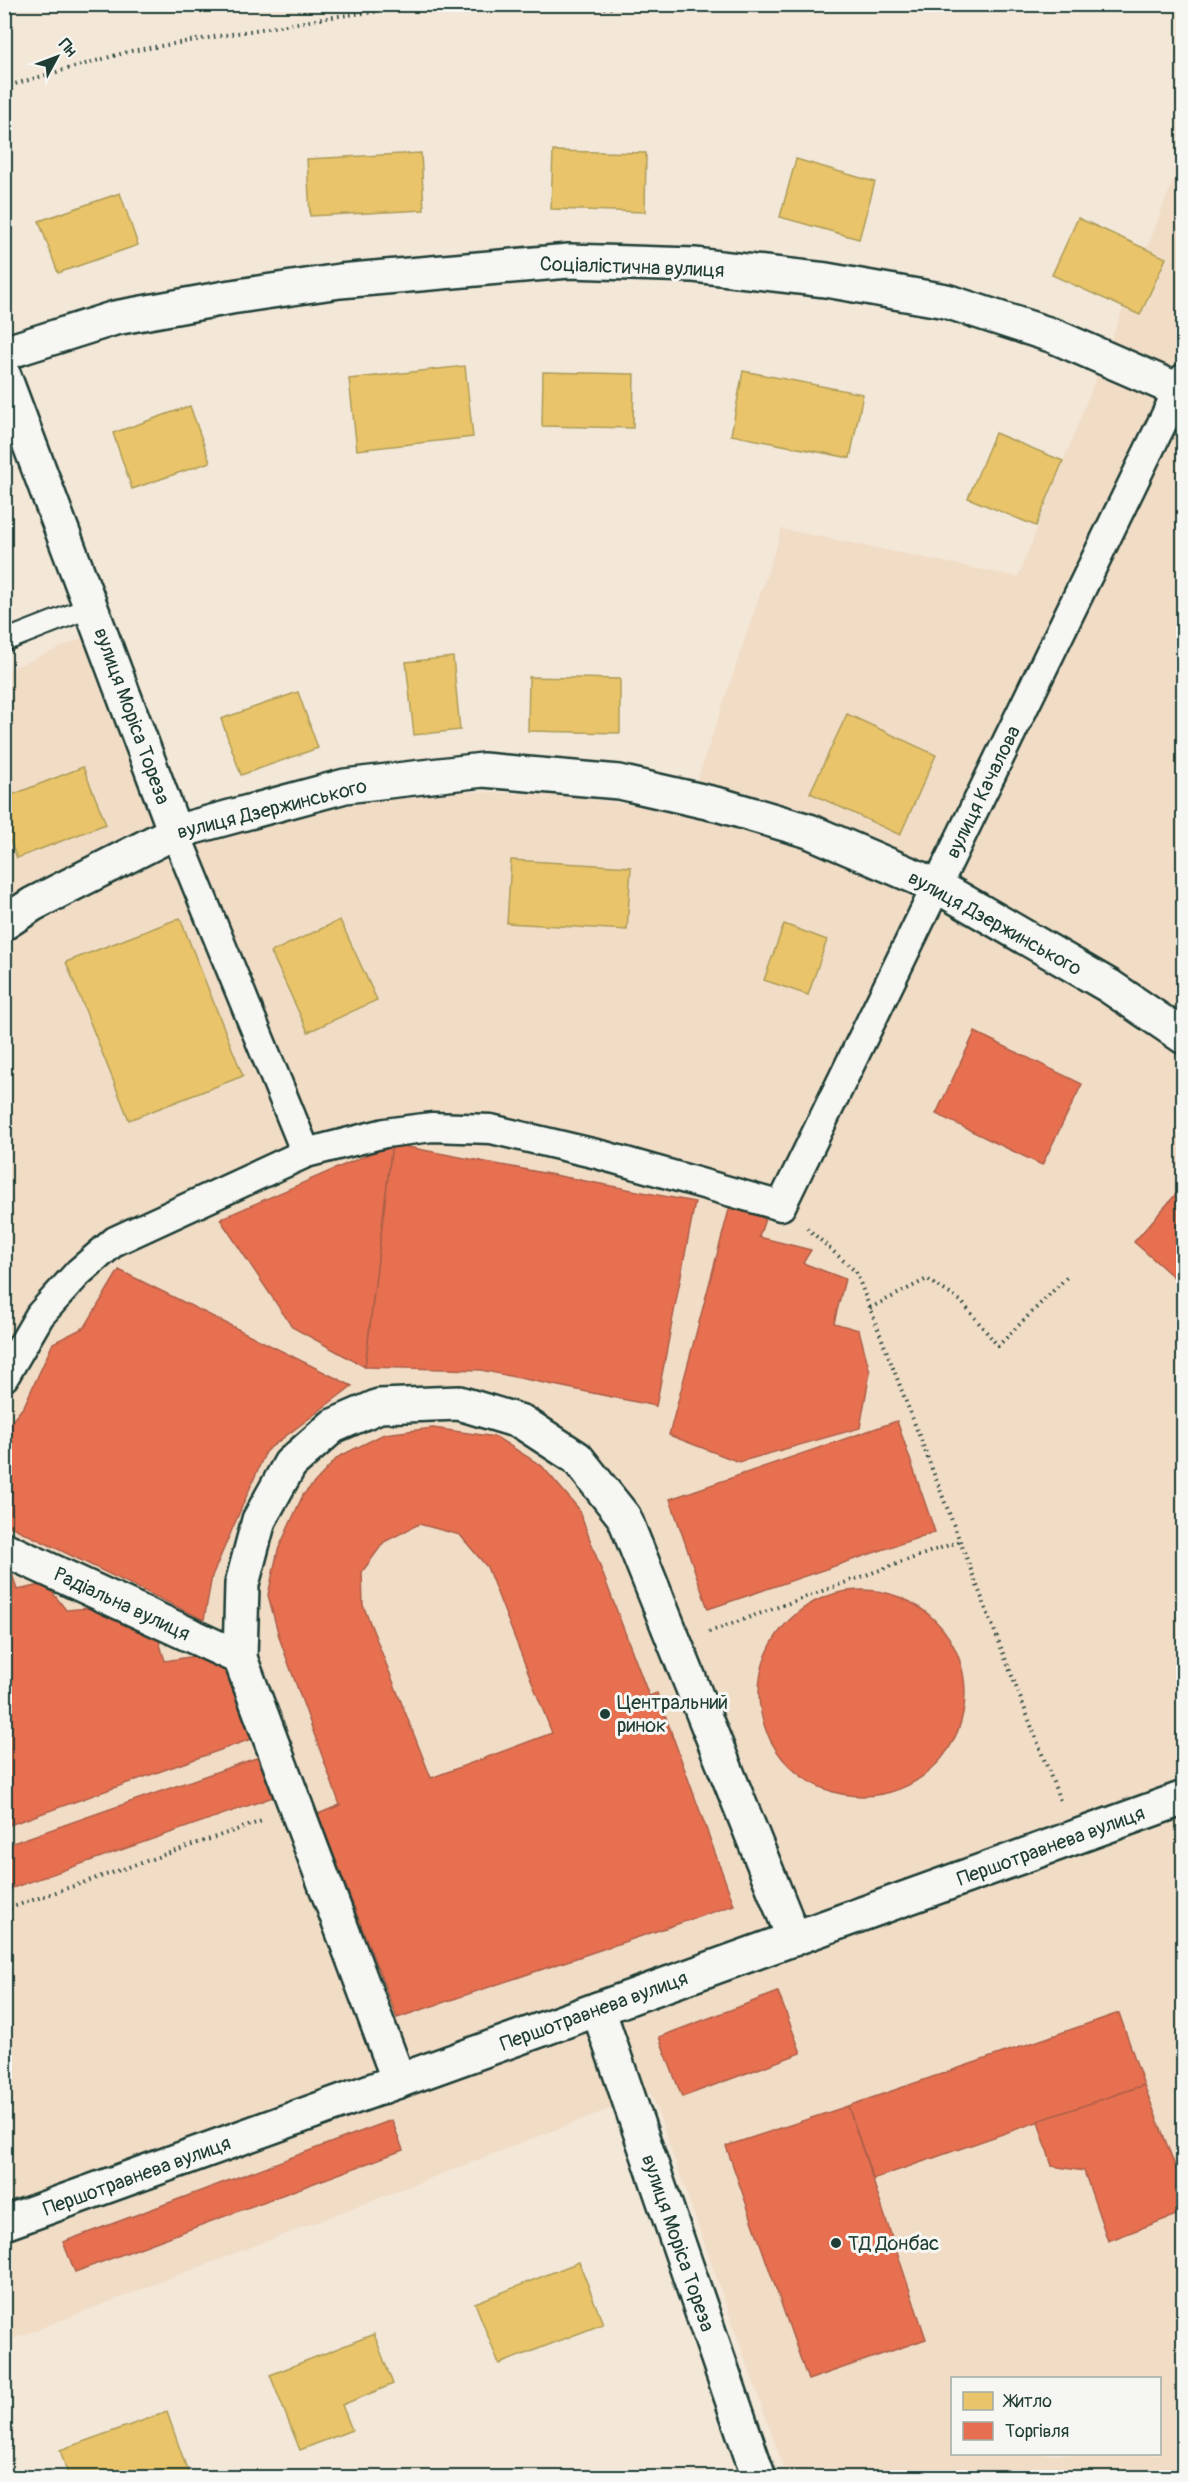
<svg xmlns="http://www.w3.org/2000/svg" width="1188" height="2482" viewBox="0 0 1188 2482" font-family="Pangolin,sans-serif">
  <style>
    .built { fill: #f1dcc6; fill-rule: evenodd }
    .homes { fill: #e9c46a; stroke: #ac9c5a; stroke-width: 1.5 }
    .shops { fill: #e76f51; stroke: #ab6048; stroke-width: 1.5; fill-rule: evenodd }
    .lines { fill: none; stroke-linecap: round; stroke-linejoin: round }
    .service-casing { stroke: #1f3d34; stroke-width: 24 }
    .pedestrian-casing { stroke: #1f3d34; stroke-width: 33 }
    .minor-casing { stroke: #1f3d34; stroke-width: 38 }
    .secondary-casing { stroke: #1f3d34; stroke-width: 38 }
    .path { stroke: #1f3d34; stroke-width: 4; stroke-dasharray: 1.5 4.5; stroke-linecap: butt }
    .service { stroke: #f6f6f2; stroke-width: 20 }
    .pedestrian { stroke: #f6f6f2; stroke-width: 28 }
    .minor { stroke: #f6f6f2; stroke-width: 33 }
    .secondary { stroke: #f6f6f2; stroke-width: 33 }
    .poi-dot { fill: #1f3d34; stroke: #f6f6f2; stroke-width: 2 }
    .labels { text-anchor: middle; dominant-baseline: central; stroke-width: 6; stroke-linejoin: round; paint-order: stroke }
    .street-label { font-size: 20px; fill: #1f3d34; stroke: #f6f6f2 }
    .poi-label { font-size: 20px; fill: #1f3d34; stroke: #f6f6f2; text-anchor: start }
  </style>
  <rect width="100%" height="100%" fill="#f3e7d8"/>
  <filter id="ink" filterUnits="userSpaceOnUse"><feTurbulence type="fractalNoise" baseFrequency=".0167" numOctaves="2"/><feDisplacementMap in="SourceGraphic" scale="12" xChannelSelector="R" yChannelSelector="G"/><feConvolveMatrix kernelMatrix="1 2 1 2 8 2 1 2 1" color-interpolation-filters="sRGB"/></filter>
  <g filter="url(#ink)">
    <!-- built -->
    <path class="built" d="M1183,156V2477H787L651,2093L5,2342V671L88,636L169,854L313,810L448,791L565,795L686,813L782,529L1018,577ZM952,2378H1160V2454H952Z"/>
    <!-- homes -->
    <g class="homes">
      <path d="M553,151L646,153L645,212L551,209Z"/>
      <path d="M421,153L424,210L310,216L307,159Z"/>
      <path d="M796,159L875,182L859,239L780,217Z"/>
      <path d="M120,193L138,245L58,273L39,221Z"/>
      <path d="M1078,218L1166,258L1140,315L1052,275Z"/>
      <path d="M465,366L473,437L357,450L349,379Z"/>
      <path d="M743,371L863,394L850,458L731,435Z"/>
      <path d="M543,372L634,374L633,428L542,426Z"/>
      <path d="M190,406L210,462L132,489L113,433Z"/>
      <path d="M995,433L1063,461L1036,526L968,498Z"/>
      <path d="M453,657L460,730L414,735L406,662Z"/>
      <path d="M529,677L620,679V733L528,731Z"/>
      <path d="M298,692L318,748L241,775L221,719Z"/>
      <path d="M847,714L936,755L900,835L810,793Z"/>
      <path d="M83,767L106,824L17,858L4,826V798Z"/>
      <path d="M511,860L631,867L627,930L507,923Z"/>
      <path d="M180,918L243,1076L129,1120L66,962Z"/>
      <path d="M340,920L377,1000L308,1032L271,952Z"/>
      <path d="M784,924L827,940L808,995L764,980Z"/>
      <path d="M4,1138L12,1146L4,1154Z"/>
      <path d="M579,2262L603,2324L499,2364L475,2303Z"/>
      <path d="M374,2334L393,2384L342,2405L352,2430L300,2450L270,2375Z"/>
      <path d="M167,2412L190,2478H69L60,2450Z"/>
    </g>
    <!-- shops -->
    <g class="shops">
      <path d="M975,1032L1082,1084L1042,1165L936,1114Z"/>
      <path d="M392,1144L365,1367L292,1327L220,1219Z"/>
      <path d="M392,1144L695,1202L656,1406L481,1370L365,1367Z"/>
      <path d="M1183,1186L1184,1187V1286L1134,1242Z"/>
      <path d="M730,1206L765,1219L759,1237L811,1250L803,1263L845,1279L834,1323L859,1330L870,1372L860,1428L739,1462L669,1435Z"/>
      <path d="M119,1270L352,1386L266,1451L212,1576L204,1620L4,1523V1431L24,1406L53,1343L85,1327Z"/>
      <path d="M897,1421L935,1532L708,1609L670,1499Z"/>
      <path d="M433,1428L496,1437L542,1466L578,1508L649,1696L657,1693L734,1905L397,2018L318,1814L340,1805L280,1640L268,1595L278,1550L303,1495L338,1457L384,1434ZM419,1524L460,1535L487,1567L552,1733L431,1778L363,1605L362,1572L384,1542Z"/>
      <path d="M4,1561L9,1563L17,1590L46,1584L66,1610L102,1607L157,1634L165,1661L195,1656L229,1673L254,1738L4,1827Z"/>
      <circle cx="862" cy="1693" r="103"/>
      <path d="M259,1757L273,1797L4,1891V1846Z"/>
      <path d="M778,1992L801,2053L682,2097L659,2037Z"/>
      <path d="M1119,2013L1144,2085L873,2179L848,2106Z"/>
      <path d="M1144,2085L1184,2189V2212L1108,2241L1084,2171L1052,2166L1038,2121Z"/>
      <path d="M848,2106L926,2339L808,2380L726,2146Z"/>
      <path d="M392,2120L403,2150L75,2272L63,2242Z"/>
    </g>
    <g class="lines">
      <defs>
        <path id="service" d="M4,641L91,607"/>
        <g id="pedestrian">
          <path d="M175,832L306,1153"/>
          <path d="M4,1377L40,1315L79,1272L115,1241L306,1153L385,1133L432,1127L491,1129L601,1155L781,1206L1184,378"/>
        </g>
        <g id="minor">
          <path d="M4,353L115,318L231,297L340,281L569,261L694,265L826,280L946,301L1054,336L1178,390"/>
          <path d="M4,376L175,832"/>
          <path d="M4,923L33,904L175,832L345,786L483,770L619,782L720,805L809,831L937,886L1109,986L1184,1037"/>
          <path d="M4,1549L240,1658"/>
          <path d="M598,2009L759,2478"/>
          <path d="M399,2081L240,1658L242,1584L259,1520L290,1464L333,1426L379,1406L459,1403L522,1422L577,1458L624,1517L794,1939"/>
        </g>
        <path id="secondary" d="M4,2223L1184,1798"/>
      </defs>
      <!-- service casing -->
      <use href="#service" class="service-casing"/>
      <!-- pedestrian casing -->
      <use href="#pedestrian" class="pedestrian-casing"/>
      <!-- minor casing -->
      <use href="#minor" class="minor-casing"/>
      <!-- secondary casing -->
      <use href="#secondary" class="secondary-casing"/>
      <!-- path -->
      <g class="path">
        <path d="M562,4L615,8"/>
        <path d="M4,87L131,51L339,16L440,4"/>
        <path d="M807,1228L856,1272L1061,1803"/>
        <path d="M870,1308L927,1279L961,1301L998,1346L1069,1275"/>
        <path d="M709,1632L960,1541"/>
        <path d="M4,1910L262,1821"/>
      </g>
      <!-- service -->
      <use href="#service" class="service"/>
      <!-- pedestrian -->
      <use href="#pedestrian" class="pedestrian"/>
      <!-- minor -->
      <use href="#minor" class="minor"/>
      <!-- secondary -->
      <use href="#secondary" class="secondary"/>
    </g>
  </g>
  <!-- markers -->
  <g class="poi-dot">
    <circle cx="605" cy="1714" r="6"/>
    <circle cx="836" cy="2243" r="6"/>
  </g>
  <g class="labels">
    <!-- street labels -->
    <g class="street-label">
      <text transform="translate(632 267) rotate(2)">Соціалістична вулиця</text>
      <text transform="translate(132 716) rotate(70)">вулиця Моріса Тореза</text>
      <text transform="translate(983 792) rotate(-64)">вулиця Качалова</text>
      <text transform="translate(272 809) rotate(-14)">вулиця Дзержинського</text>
      <text transform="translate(995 923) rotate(29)">вулиця Дзержинського</text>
      <text transform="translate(122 1604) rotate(25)">Радіальна вулиця</text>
      <text transform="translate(1051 1846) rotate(-20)">Першотравнева вулиця</text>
      <text transform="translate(594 2011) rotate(-20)">Першотравнева вулиця</text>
      <text transform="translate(137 2176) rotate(-20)">Першотравнева вулиця</text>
      <text transform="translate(678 2243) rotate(71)">вулиця Моріса Тореза</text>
    </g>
    <!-- poi labels -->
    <g class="poi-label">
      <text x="617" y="1702">Центральний<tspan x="617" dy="23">ринок</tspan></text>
      <text x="848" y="2243">ТД Донбас</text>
    </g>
  </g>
  <!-- margin -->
  <rect width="1188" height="2482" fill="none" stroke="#f6f6f2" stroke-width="24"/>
  <rect x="12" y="12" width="1164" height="2458" fill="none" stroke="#1f3d34" stroke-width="2" filter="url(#ink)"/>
  <!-- legend -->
  <rect x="951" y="2377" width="210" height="78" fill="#f6f6f2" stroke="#a0aca6" stroke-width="1.5"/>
  <rect x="963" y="2392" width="30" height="18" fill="#e9c46a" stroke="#a0aca6" stroke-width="1.5"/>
  <text x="1005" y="2407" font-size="18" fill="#1f3d34">Житло</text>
  <rect x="963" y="2422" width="30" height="18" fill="#e76f51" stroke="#a0aca6" stroke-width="1.5"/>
  <text x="1005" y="2437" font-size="18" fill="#1f3d34">Торгівля</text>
  <!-- north arrow -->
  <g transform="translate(57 57) rotate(49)" stroke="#f6f6f2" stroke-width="4.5" paint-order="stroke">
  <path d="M0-4.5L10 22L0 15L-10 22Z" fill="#1f3d34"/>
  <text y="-9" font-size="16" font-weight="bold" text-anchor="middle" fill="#1f3d34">Пн</text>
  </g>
</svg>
